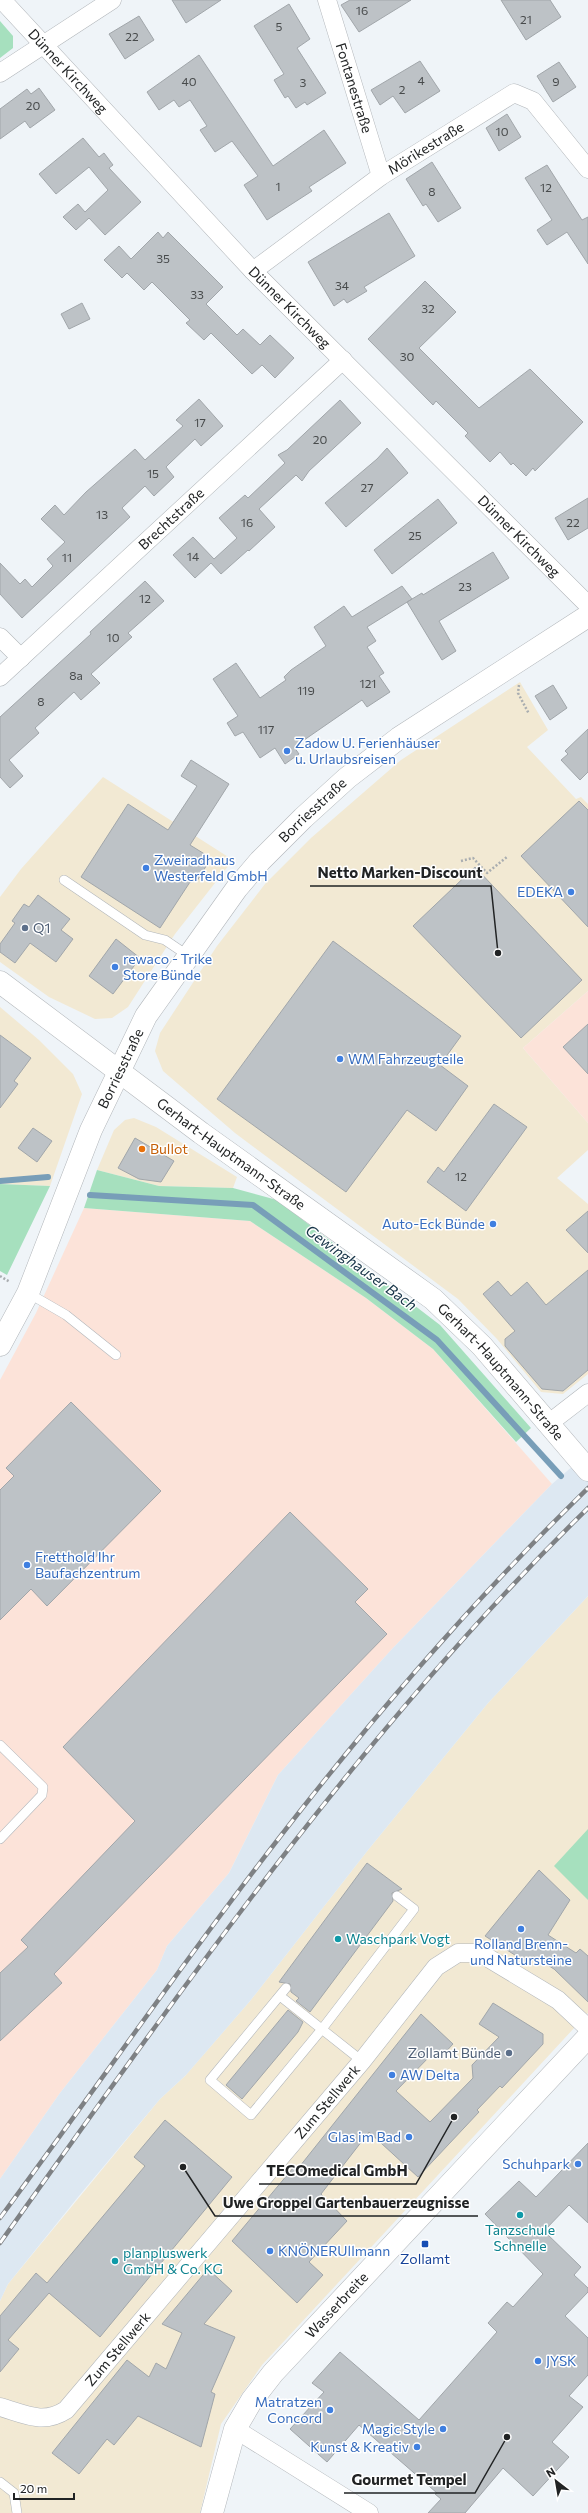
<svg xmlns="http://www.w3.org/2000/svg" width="588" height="2513" viewBox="0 0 588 2513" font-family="Commissioner,sans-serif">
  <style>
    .commercial { fill: #f2e9d3 }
    .industrial { fill: #fce3d9 }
    .built { fill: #dde8f2 }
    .green { fill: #a6e0be }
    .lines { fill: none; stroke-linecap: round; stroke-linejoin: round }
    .stream { stroke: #789eb8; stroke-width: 6 }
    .building { fill: #bdc2c6; stroke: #a1a6aa }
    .service-casing { stroke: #b2b6ba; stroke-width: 10 }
    .minor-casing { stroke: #b2b6ba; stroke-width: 19 }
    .tertiary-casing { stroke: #b2b6ba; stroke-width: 23 }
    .secondary-casing { stroke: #b2b6ba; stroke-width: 23 }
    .path { stroke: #a9adb0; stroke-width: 2.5; stroke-dasharray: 2 2; stroke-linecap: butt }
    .service { stroke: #fff; stroke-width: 9 }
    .minor { stroke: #fff; stroke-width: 18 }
    .tertiary { stroke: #fff; stroke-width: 22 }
    .secondary { stroke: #fff; stroke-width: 22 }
    .rail-casing { stroke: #7e8184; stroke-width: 4.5 }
    .rail { stroke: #fff; stroke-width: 3; stroke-dasharray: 9; stroke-linecap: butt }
    .shop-dot { fill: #3f7fe0; stroke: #fff; stroke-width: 1.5 }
    .service-dot { fill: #5c6f8a; stroke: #fff; stroke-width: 1.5 }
    .food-dot { fill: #e8710a; stroke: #fff; stroke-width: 1.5 }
    .culture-dot { fill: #0f9aa8; stroke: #fff; stroke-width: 1.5 }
    .transit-dot { fill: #1a4fb4; stroke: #fff; stroke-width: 1.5 }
    .labels { text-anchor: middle; stroke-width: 3; stroke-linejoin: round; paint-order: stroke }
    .number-label { font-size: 12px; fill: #484b4c }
    .street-label { font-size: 14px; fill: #212324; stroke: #fff }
    .shop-label { font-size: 14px; fill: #366cbe; stroke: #fff; text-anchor: start }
    .service-label { font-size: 14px; fill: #4e5e75; stroke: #fff; text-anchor: start }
    .food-label { font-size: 14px; fill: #c56008; stroke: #fff; text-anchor: start }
    .culture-label { font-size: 14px; fill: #0d838f; stroke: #fff; text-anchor: start }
    .transit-label { font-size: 14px; fill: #164399; stroke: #fff }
    .water-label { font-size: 15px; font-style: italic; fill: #173548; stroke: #fff }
    .leader { fill: none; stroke: #212324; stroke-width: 1.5 }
    .callout-dot { fill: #212324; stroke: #fff; stroke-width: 1.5 }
    .callout-label { font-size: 15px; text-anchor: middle; font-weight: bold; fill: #212324; stroke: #fff; stroke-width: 3; stroke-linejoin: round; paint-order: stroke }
  </style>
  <rect width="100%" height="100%" fill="#eff4f8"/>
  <path class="commercial" d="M520,682L548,730L527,747L576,799L581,797L588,804V991L523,1048L588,1123V1150L557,1178L588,1204V1374L563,1394L541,1392L497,1339L458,1299L235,1133L163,1071L155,1051L160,1033L217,946L265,884L311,838L401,760Z
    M103,777L233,860L175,934L128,1007L112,1018L95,1019L49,997L0,962V897L21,869Z
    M0,1007L39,1040L73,1074L82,1094L50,1186L0,1184Z
    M134,1118L156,1127L237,1177L233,1188L159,1186L97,1170L114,1130L125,1120Z
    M588,1596V2013L262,2365L221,2424L200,2513H0V2301L8,2284L160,2099L185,2076L250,2001L368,1850L488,1703Z"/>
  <path class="industrial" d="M588,991V1123L523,1048Z
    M84,1208L250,1221L366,1298L433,1349L552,1484L392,1649L278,1775L229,1873L167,1946L157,1970L60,2093L0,2179V1380L36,1313Z"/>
  <path class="built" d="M588,1453V1596L488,1703L368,1850L250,2001L186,2075L160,2099L78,2197L8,2284L0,2301V2179L60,2093L157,1970L167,1946L229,1873L278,1775L392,1649L552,1484Z"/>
  <path class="green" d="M0,21L13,36V48L0,58Z
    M97,1170L159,1186L233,1188L277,1200L440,1325L531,1428L516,1442L433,1349L366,1298L250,1221L84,1208Z
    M0,1184L50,1186L7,1275L0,1271Z
    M588,1829V1900L554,1866Z"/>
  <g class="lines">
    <path class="stream" d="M0,1181L48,1177
      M90,1195L253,1205L437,1340L561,1476"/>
  </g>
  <path class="building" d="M172,0H221L186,23Z
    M350,0H411L359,32L341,5Z
    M501,0H550L561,17L526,40Z
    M289,4L310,39L297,48L326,93L307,105L305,102L296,108L288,96L285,98L274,80L284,74L254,26Z
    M139,16L154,40L125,59L109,34Z
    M199,55L273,166L324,130L346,163L309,187L312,191L267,220L244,185L258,176L232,141L215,152L200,130L207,126L190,100L179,107L174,100L159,110L147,92Z
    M420,61L440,91L405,113L393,96L380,105L371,90Z
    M559,62L576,87L553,102L537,76Z
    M39,88L55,110L30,128L25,121L0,139V109L27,89L31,94Z
    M507,114L521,137L499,151L486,128Z
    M83,138L99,157L104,153L113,165L109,168L141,202L105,235L89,218L76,230L63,217L78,204L85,212L108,190L89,167L56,194L39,174Z
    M432,162L461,208L438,222L426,204L423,206L406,179Z
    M547,165L582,220L588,217V264L567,232L547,245L537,230L552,220L525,178Z
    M389,213L415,256L364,287L367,291L347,303L344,299L334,306L308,262Z
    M158,232L163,238L168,232L223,287L206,304L237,335L243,329L260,345L270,335L294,358L275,378L262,365L252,374L211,333L204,340L186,323L190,320L152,282L144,290L127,273L122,278L104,260L119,246L131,259Z
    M425,281L456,312L419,348L479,408L530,369L583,422L535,471L533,468L526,476L513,463L511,465L500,452L490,462L465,436L468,433L436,401L433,405L368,339Z
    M82,303L90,319L69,329L61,314Z
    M199,399L223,426L201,446L195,439L170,463L166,467L174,477L154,496L145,486L122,508L130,517L22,618L0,594V563L20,584L25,579L32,587L53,566L47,559L65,542L41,519L55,505L64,515L86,492L135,449L145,460L183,426L176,420Z
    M340,400L361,423L309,471L302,481L296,475L259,509L275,527L249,551L248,550L221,574L211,563L195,578L173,555L193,537L214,559L237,538L219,518L245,495L248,498L285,463L278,455L287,450Z
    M387,448L408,473L346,527L325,503L377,459Z
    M588,498V528L568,540L555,518Z
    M438,499L457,523L392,574L374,550Z
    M493,552L509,578L439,621L456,651L442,660L407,602L422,593L423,595Z
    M145,581L164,601L128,633L132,637L91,674L100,683L81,700L74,692L35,728L39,733L9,760L23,776L10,788L0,777V717L91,634L90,632Z
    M402,586L412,599L367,627L376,641L367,647L384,673L379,676L390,692L367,707L362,700L294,747L299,754L285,764L275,748L260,758L243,732L235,736L227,723L238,716L213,679L236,663L260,698L286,680L284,677L291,670L326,646L314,627L344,606L352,617Z
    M553,685L567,708L550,720L535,696Z
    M588,729V772L580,780L561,760L568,754L565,751Z
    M191,760L229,784L190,845L211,858L197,881L190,882L160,928L81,877L128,804L168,830L197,786L181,776Z
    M579,801L588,810V927L521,856Z
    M475,867L582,980L521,1038L413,926Z
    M38,895L70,919L61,930L73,939L56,962L30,943L15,963L0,952V944L15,923L12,921L24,904L29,907Z
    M116,939L140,958L113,994L89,976Z
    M333,941L461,1036L440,1065L468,1086L436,1131L407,1110L346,1192L217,1099Z
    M588,1024V1074L563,1047Z
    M0,1035L31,1058L14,1081L18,1084L0,1108Z
    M494,1104L527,1127L466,1211L427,1182L438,1167L444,1172Z
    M33,1128L52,1141L37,1162L18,1148Z
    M135,1138L174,1161L161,1182L139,1179L118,1168Z
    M588,1211V1253L566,1230Z
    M588,1270V1370L563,1391L542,1389L505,1346V1339L515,1331L483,1294L498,1281L511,1296L527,1282L546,1305Z
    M71,1402L161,1491L47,1606L31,1589L0,1620V1490L14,1476L6,1468Z
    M290,1512L368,1589L355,1602L387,1634L54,1974L62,1983L0,2041V1973L28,1947L21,1940L135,1821L63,1747Z
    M367,1863L402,1889L392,1893L393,1901L310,2012L296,2001L299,1998L291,1992L290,1984L279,1982Z
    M539,1870L570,1900L548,1935L576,1953L580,1949L588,1956V2002L554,1969L533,1956L529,1964L485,1936Z
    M493,2003L543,2034V2044L502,2088L500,2086L477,2110L479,2112L418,2177L369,2132L321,2194L347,2221L309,2262L323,2275L297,2303L232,2241L293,2168L296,2171L421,2014L453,2044L439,2059L432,2054L396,2091L430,2122L473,2078L472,2065L499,2037L479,2024Z
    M288,2010L303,2022L298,2032L242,2099L226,2085Z
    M165,2120L232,2177L100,2337L49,2293L8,2340L19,2349L0,2372V2316L36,2273L47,2283L145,2166L134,2157Z
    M588,2143V2223L569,2205L544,2231L581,2267L574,2275L588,2288V2292L565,2316L588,2338V2375L569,2396L583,2407L552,2442L569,2457L533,2496L503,2468L465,2513H428L441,2499L435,2494L437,2493L359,2425L327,2462L290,2429L324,2392L312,2383L340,2352L419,2420L497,2332L488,2323L507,2302L513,2307L543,2274L485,2214L519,2181L536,2197Z
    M208,2269L232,2291L204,2324L235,2337L211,2392L215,2394L201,2447L138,2416L114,2445L107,2439L79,2474L52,2453L127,2360L149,2377L156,2363L166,2369L182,2333L162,2324Z"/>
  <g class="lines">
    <defs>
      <path id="service" d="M64,880L145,935L165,940L187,955
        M28,1293L66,1315L116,1355
        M0,1745L43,1787L42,1795L0,1839
        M286,1988L210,2080L251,2115L322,2029L414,1909L397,1896
        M280,1996L362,2061
        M0,2482L14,2493L17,2513"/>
      <g id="minor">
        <path id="s1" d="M2,0L253,271L588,605"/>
        <path id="s2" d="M327,0L381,176"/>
        <path d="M0,73L112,0"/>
        <path id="s3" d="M253,271L381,176L514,93L533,101L588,169"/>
        <path d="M0,637L21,658"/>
        <path id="s4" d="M0,677L343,360"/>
        <path d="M548,1424L588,1393"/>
        <path id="s5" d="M0,2407C25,2414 43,2425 66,2410L362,2061L436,1967L458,1953H480L558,2000L588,2028"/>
        <path d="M235,2429L369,2513"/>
      </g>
      <g id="tertiary">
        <path id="s6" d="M0,982L201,1133L433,1299L482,1346L588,1470"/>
      </g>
      <g id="secondary">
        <path id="s7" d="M0,1345L28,1293L91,1130L146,1016L237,888L260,861L303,818L347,778L399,738L588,616"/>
        <path id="s8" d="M212,2513L235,2429L252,2400L273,2373L588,2037"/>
      </g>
    </defs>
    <use href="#service" class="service-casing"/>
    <use href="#minor" class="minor-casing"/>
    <use href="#tertiary" class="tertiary-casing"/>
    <use href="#secondary" class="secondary-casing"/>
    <path class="path" d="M519,685L518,693L529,714
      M461,861L473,858L487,873L507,857
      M0,1276L10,1282"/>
    <use href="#service" class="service"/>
    <use href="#minor" class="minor"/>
    <use href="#tertiary" class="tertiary"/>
    <use href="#secondary" class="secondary"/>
    <defs>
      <path id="rail" d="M0,2218C103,2079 201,1936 308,1801C395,1691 488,1586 588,1488
        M0,2243C182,1988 364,1728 588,1508"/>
    </defs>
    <use href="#rail" class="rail-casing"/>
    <use href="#rail" class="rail"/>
  </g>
  <g class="shop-dot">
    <circle cx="287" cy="751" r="4"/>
    <circle cx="146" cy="868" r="4"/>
    <circle cx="571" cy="892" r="4"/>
    <circle cx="115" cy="967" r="4"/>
    <circle cx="340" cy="1059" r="4"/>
    <circle cx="493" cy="1224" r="4"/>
    <circle cx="27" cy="1565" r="4"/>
    <circle cx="521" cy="1929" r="4"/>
    <circle cx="392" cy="2075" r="4"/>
    <circle cx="409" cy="2137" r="4"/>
    <circle cx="578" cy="2164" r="4"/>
    <circle cx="270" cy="2251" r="4"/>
    <circle cx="538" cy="2361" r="4"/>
    <circle cx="330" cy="2410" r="4"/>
    <circle cx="443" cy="2429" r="4"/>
    <circle cx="417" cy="2447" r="4"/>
  </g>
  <g class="service-dot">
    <circle cx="25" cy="928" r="4"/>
    <circle cx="509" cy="2053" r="4"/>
  </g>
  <circle class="food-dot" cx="142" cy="1149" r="4"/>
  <g class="culture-dot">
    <circle cx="338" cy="1939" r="4"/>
    <circle cx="520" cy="2215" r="4"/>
    <circle cx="115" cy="2261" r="4"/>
  </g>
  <rect class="transit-dot" x="421" y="2240" width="8" height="8" rx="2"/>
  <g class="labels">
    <g class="number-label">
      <text x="362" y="15">16</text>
      <text x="526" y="24">21</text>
      <text x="279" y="31">5</text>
      <text x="132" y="41">22</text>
      <text x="421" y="85">4</text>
      <text x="189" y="86">40</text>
      <text x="556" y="86">9</text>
      <text x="303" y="87">3</text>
      <text x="402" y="94">2</text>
      <text x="33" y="110">20</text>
      <text x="502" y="136">10</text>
      <text x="278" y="191">1</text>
      <text x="546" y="192">12</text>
      <text x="432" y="196">8</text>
      <text x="163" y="263">35</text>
      <text x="342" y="290">34</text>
      <text x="197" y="299">33</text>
      <text x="428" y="313">32</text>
      <text x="407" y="361">30</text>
      <text x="200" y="427">17</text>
      <text x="320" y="444">20</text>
      <text x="153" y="478">15</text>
      <text x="367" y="492">27</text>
      <text x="102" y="519">13</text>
      <text x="247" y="527">16</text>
      <text x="573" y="527">22</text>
      <text x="415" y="540">25</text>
      <text x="193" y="561">14</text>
      <text x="67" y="562">11</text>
      <text x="465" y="591">23</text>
      <text x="145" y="603">12</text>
      <text x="113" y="642">10</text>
      <text x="76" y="680">8a</text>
      <text x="368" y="688">121</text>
      <text x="306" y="695">119</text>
      <text x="41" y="706">8</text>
      <text x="266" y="734">117</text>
      <text x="461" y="1181">12</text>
    </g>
    <g class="street-label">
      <text dy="5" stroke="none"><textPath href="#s1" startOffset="97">Dünner Kirchweg</textPath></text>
      <text dy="5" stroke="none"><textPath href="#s2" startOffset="92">Fontanestraße</textPath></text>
      <text dy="5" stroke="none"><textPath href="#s3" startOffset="212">Mörikestraße</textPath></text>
      <text dy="5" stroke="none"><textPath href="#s1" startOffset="421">Dünner Kirchweg</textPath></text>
      <text dy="5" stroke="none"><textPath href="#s4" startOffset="233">Brechtstraße</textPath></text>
      <text dy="5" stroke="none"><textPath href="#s1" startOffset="745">Dünner Kirchweg</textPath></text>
      <text dy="5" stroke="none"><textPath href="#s7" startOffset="626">Borriesstraße</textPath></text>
      <text dy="5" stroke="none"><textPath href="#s7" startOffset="302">Borriesstraße</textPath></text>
      <text dy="5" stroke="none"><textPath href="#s6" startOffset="288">Gerhart-Hauptmann-Straße</textPath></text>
      <text dy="5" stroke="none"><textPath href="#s6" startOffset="636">Gerhart-Hauptmann-Straße</textPath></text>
      <text dy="5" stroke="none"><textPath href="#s5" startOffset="473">Zum Stellwerk</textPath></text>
      <text dy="5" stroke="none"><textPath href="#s8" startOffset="248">Wasserbreite</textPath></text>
      <text dy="5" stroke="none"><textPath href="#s5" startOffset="149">Zum Stellwerk</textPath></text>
    </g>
    <g class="shop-label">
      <text x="295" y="748">Zadow U. Ferienhäuser<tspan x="295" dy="16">u. Urlaubsreisen</tspan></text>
      <text x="154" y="865">Zweiradhaus<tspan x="154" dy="16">Westerfeld GmbH</tspan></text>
      <text x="563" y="897" text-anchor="end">EDEKA</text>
      <text x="123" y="964">rewaco - Trike<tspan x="123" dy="16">Store Bünde</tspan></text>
      <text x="348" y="1064">WM Fahrzeugteile</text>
      <text x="485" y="1229" text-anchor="end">Auto-Eck Bünde</text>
      <text x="35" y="1562">Fretthold Ihr<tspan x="35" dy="16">Baufachzentrum</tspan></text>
      <text x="521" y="1949" text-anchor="middle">Rolland Brenn-<tspan x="521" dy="16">und Natursteine</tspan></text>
      <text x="400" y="2080">AW Delta</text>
      <text x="401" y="2142" text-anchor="end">Glas im Bad</text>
      <text x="570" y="2169" text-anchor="end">Schuhpark</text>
      <text x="278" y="2256">KNÖNERUllmann</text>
      <text x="546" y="2366">JYSK</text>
      <text x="322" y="2407" text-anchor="end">Matratzen<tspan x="322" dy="16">Concord</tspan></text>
      <text x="435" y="2434" text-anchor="end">Magic Style</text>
      <text x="409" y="2452" text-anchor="end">Kunst &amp; Kreativ</text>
    </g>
    <g class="service-label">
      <text x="33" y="933">Q1</text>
      <text x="501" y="2058" text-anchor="end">Zollamt Bünde</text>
    </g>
    <g class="food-label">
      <text x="150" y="1154">Bullot</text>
    </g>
    <g class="culture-label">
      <text x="346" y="1944">Waschpark Vogt</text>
      <text x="520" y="2235" text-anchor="middle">Tanzschule<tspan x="520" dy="16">Schnelle</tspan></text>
      <text x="123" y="2258">planpluswerk<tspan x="123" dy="16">GmbH &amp; Co. KG</tspan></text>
    </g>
    <g class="transit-label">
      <text x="425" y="2264">Zollamt</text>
    </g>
    <g class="water-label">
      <text transform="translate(361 1268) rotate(36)" y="5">Gewinghauser Bach</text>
    </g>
  </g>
  <path class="leader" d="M498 953L491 886H310M454 2117L416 2184H259M183 2167L215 2216H478M507 2437L475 2493H344"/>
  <g class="callout-dot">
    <circle cx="498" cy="953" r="4"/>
    <circle cx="454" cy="2117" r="4"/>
    <circle cx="183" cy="2167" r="4"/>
    <circle cx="507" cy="2437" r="4"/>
  </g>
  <g class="callout-label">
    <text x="400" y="878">Netto Marken-Discount</text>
    <text x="337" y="2176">TECOmedical GmbH</text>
    <text x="346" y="2208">Uwe Groppel Gartenbauerzeugnisse</text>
    <text x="409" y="2485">Gourmet Tempel</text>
  </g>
  <g transform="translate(556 2481) rotate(329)" stroke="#ffffff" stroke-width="3" paint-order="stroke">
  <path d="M0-3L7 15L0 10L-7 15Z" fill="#212324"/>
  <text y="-6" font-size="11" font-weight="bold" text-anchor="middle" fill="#212324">N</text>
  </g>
  <path d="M14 2493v6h60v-6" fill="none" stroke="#212324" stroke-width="2"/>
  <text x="20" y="2493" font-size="12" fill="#212324" stroke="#ffffff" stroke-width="3" paint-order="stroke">20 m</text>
</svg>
